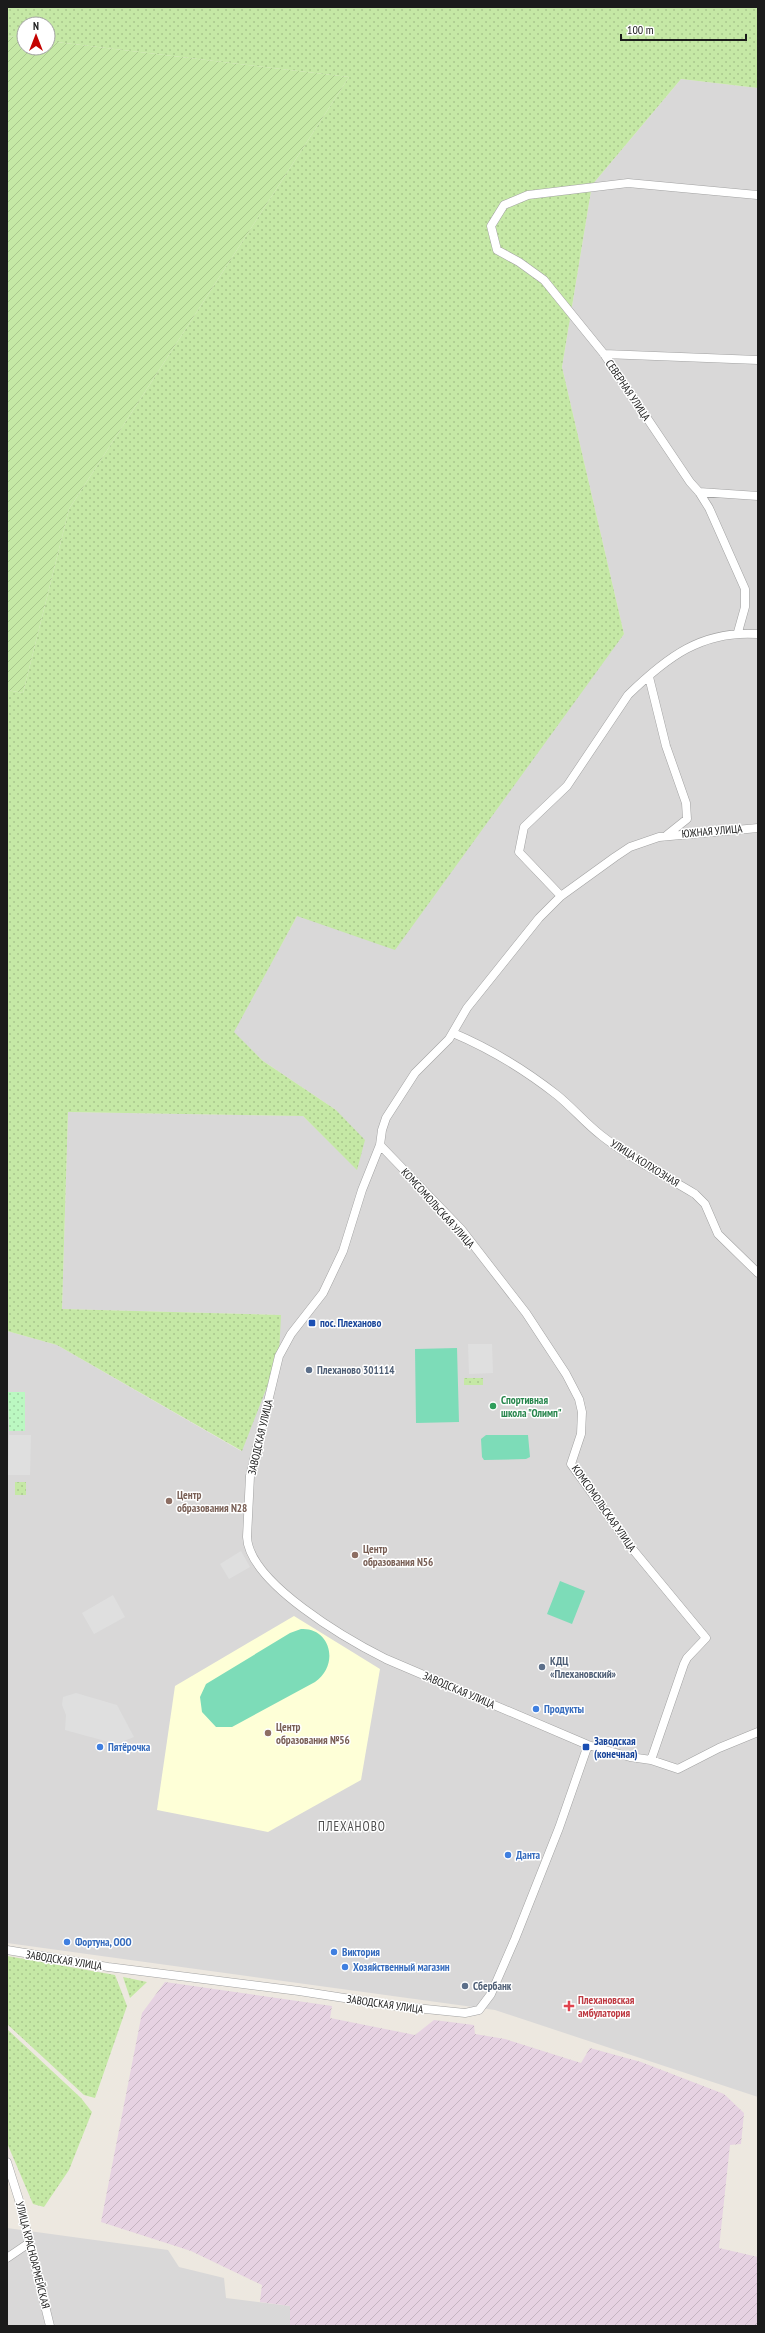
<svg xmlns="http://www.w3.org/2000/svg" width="765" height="2333" viewBox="0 0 765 2333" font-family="'PT Sans Narrow',sans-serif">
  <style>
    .residential { fill: #d9d8d8 }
    .industrial { fill: url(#industrial-furrows) }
    .education { fill: #feffd7 }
    .grass { fill: url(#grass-dots) }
    .park { fill: url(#park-dots) }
    .garden { fill: url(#garden-furrows) }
    .pitch { fill: #7ddcb8 }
    .parking { fill: #dfdfdf }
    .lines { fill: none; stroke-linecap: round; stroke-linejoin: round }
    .minor-casing { stroke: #a2a2a2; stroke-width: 9 }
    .minor { stroke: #fff; stroke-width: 8 }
    .transit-dot { fill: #1a4fb4; stroke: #fff; stroke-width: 1.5 }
    .service-dot { fill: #5c6f8a; stroke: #fff; stroke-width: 1.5 }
    .leisure-dot { fill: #2e9e5b; stroke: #fff; stroke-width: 1.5 }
    .education-dot { fill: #8d6e63; stroke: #fff; stroke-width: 1.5 }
    .shop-dot { fill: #3f7fe0; stroke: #fff; stroke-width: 1.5 }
    .health-dot { fill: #e0444e; stroke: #fff; stroke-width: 1.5 }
    .labels { text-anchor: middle; stroke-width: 3; stroke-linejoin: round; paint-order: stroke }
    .street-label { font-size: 11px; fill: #1b1b1b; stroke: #fff }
    .transit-label { font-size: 11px; font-weight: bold; fill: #164399; stroke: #fff; text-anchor: start }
    .service-label { font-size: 11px; font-weight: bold; fill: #4e5e75; stroke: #fff; text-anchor: start }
    .leisure-label { font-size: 11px; font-weight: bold; fill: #27864d; stroke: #fff; text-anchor: start }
    .education-label { font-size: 11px; font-weight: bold; fill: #785e54; stroke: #fff; text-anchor: start }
    .shop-label { font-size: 11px; font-weight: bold; fill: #366cbe; stroke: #fff; text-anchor: start }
    .health-label { font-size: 11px; font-weight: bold; fill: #be3a42; stroke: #fff; text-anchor: start }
    .quarter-label { font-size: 13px; letter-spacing: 1px; fill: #4e4e4e; stroke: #fff }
  </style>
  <defs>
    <pattern id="industrial-furrows" width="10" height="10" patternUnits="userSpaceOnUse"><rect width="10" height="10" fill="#e6d2e2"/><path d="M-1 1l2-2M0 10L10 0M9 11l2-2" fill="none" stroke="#c5b4c1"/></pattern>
    <pattern id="grass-dots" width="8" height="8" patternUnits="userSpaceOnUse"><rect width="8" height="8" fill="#c5e8a5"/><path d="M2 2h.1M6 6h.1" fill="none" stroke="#a9c68d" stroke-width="1.8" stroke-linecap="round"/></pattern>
    <pattern id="park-dots" width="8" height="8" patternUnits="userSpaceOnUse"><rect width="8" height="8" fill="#bbf8c1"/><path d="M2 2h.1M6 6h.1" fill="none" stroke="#a0d4a5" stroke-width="1.8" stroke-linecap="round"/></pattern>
    <pattern id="garden-furrows" width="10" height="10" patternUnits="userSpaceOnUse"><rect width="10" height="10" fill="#c5e8a5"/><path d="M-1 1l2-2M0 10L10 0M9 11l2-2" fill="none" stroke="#a9c68d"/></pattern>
  </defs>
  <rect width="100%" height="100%" fill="#ede8e0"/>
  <path class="residential" d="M681,79L758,88V2097L495,2010L7,1943V1331L57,1345L241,1451L281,1315L62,1309L68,1112L303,1116L357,1169L336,1110L263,1061L233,1032L297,916L624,634L562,367L592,185Z
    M7,2228L168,2250L179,2267L224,2278L226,2298L290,2306V2326H7Z"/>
  <path class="industrial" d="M165,1982L332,2006L330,2018L415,2035L434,2020L474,2025L475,2034L505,2039L581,2063L590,2048L641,2062L724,2094L744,2113L741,2144L730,2145L719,2248L758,2257V2326H290V2306L260,2302L262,2285L191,2251L101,2222L142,2013Z"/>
  <path class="education" d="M294,1616L380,1669L361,1780L268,1832L157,1810L175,1686Z"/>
  <path class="grass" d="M7,7H758V88L681,79L592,185L562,367L624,634L395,950L297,916L234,1032L263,1061L336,1110L365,1140L357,1170L303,1116L68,1112L62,1309L281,1315L279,1356L242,1451L57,1345L7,1331V690L23,693L69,509L349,77L48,41V24H24V38L7,36Z
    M464,1378H483V1385H464Z
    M15,1482H26V1495H15Z
    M7,1956L115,1975L127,2006L95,2098L84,2095L7,2024Z
    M123,1977L147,1982L130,1998Z
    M7,2029L81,2098L92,2112L69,2170L44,2207L33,2204L7,2143Z"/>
  <path class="park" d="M8,1392H25V1431H9Z"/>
  <path class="garden" d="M7,36L24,38V48H48V41L349,77L69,509L23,693L7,690Z"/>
  <path class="pitch" d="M457,1348L459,1422L416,1423L415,1349Z
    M486,1435H528L530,1457L526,1459L484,1460L482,1457L481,1439Z
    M560,1581L585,1591L572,1624L547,1614Z
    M301,1629C329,1627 341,1663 315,1682L232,1727H216L202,1712L200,1697L206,1684L290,1633Z"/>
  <path class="parking" d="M468,1344H492L493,1373L469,1374Z
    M9,1435H31L30,1475H8Z
    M241,1551L250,1567L229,1579L220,1564Z
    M113,1595L125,1617L94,1634L82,1613Z
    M76,1693L117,1705L134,1737L116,1744L65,1730L66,1715L62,1705L63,1697Z"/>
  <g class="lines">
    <defs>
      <path id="minor" d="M604,354L758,360
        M699,492L758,496
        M738,632L745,607V589L709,508L699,492L690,482L604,354L544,280L519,262L497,250L491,226L504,205L528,195L628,183L757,195
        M649,677L666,746L686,803L687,819L667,835
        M758,828L659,837L630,847L615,857L561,896L539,918L467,1008L449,1039L415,1073L386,1118L382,1130L380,1145L362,1190L343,1251L323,1293L291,1334L279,1356L250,1476L247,1537C249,1583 348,1640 386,1659L588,1745L630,1757L651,1760L678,1769L719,1748L758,1732
        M561,896L519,852L524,827L567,786L628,695C667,657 702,630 758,634
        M453,1033C491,1049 525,1070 557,1095C573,1108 586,1124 602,1136C631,1159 664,1175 695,1194L705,1204L718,1234L758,1273
        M380,1145L461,1229L526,1313L566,1374L579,1399L582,1412L581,1434L571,1464L630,1546L706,1638L687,1658L684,1664L651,1760
        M7,1950L108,1967L299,1991L396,2006L465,2013L479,2010L491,1994L515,1939L559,1828L588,1745
        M7,2162L19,2200L50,2326
        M7,2258L29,2243"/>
    </defs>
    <use href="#minor" class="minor-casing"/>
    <use href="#minor" class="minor"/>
  </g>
  <g class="transit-dot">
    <rect x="308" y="1319" width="8" height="8" rx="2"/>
    <rect x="582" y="1743" width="8" height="8" rx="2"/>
  </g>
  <g class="service-dot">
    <circle cx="309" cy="1370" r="4"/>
    <circle cx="542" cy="1667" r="4"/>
    <circle cx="465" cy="1986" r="4"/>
  </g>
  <circle class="leisure-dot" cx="493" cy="1406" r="4"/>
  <g class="education-dot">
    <circle cx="169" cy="1501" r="4"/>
    <circle cx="355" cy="1555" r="4"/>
    <circle cx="268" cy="1733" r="4"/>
  </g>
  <g class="shop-dot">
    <circle cx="536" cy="1709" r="4"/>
    <circle cx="100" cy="1747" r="4"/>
    <circle cx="508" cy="1855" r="4"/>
    <circle cx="67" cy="1942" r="4"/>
    <circle cx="334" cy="1952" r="4"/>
    <circle cx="345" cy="1967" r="4"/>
  </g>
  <path class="health-dot" d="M567 2000h4v4h4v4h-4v4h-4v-4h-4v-4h4z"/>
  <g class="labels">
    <g class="street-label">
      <text transform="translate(628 390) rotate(56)" y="4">СЕВЕРНАЯ УЛИЦА</text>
      <text transform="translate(712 831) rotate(-5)" y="4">ЮЖНАЯ УЛИЦА</text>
      <text transform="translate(645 1163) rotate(32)" y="4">УЛИЦА КОЛХОЗНАЯ</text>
      <text transform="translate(438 1208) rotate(48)" y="4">КОМСОМОЛЬСКАЯ УЛИЦА</text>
      <text transform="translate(260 1437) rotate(-77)" y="4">ЗАВОДСКАЯ УЛИЦА</text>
      <text transform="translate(604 1508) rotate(55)" y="4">КОМСОМОЛЬСКАЯ УЛИЦА</text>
      <text transform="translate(459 1690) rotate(23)" y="4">ЗАВОДСКАЯ УЛИЦА</text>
      <text transform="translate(64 1960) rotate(9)" y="4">ЗАВОДСКАЯ УЛИЦА</text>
      <text transform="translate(385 2004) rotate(8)" y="4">ЗАВОДСКАЯ УЛИЦА</text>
      <text transform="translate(33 2255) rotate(76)" y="4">УЛИЦА КРАСНОАРМЕЙСКАЯ</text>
    </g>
    <g class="transit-label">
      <text x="320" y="1327">пос. Плеханово</text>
      <text x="594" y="1745">Заводская<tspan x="594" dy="13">(конечная)</tspan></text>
    </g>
    <g class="service-label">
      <text x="317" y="1374">Плеханово 301114</text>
      <text x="550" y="1665">КДЦ<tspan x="550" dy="13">«Плехановский»</tspan></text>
      <text x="473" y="1990">Сбербанк</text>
    </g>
    <g class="leisure-label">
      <text x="501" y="1404">Спортивная<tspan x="501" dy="13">школа "Олимп"</tspan></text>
    </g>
    <g class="education-label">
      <text x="177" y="1499">Центр<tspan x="177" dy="13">образования N28</tspan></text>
      <text x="363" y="1553">Центр<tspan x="363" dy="13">образования N56</tspan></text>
      <text x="276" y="1731">Центр<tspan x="276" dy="13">образования №56</tspan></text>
    </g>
    <g class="shop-label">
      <text x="544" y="1713">Продукты</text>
      <text x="108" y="1751">Пятёрочка</text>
      <text x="516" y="1859">Данта</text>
      <text x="75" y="1946">Фортуна, ООО</text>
      <text x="342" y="1956">Виктория</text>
      <text x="353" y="1971">Хозяйственный магазин</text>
    </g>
    <g class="health-label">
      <text x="578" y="2004">Плехановская<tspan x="578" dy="13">амбулатория</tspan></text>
    </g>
    <g class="quarter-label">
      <text x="352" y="1831">ПЛЕХАНОВО</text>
    </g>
  </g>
  <rect width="765" height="2333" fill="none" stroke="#1b1b1b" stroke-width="16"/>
  <g transform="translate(36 36)"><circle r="19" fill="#ffffff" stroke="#a4a4a4"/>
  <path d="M0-3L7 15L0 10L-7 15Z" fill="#c40301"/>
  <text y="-6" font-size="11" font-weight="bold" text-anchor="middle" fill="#1b1b1b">N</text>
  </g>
  <path d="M621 34v6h125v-6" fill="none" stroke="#1b1b1b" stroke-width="2"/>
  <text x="627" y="34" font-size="12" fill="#1b1b1b" stroke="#ffffff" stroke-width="3" paint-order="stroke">100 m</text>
</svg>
